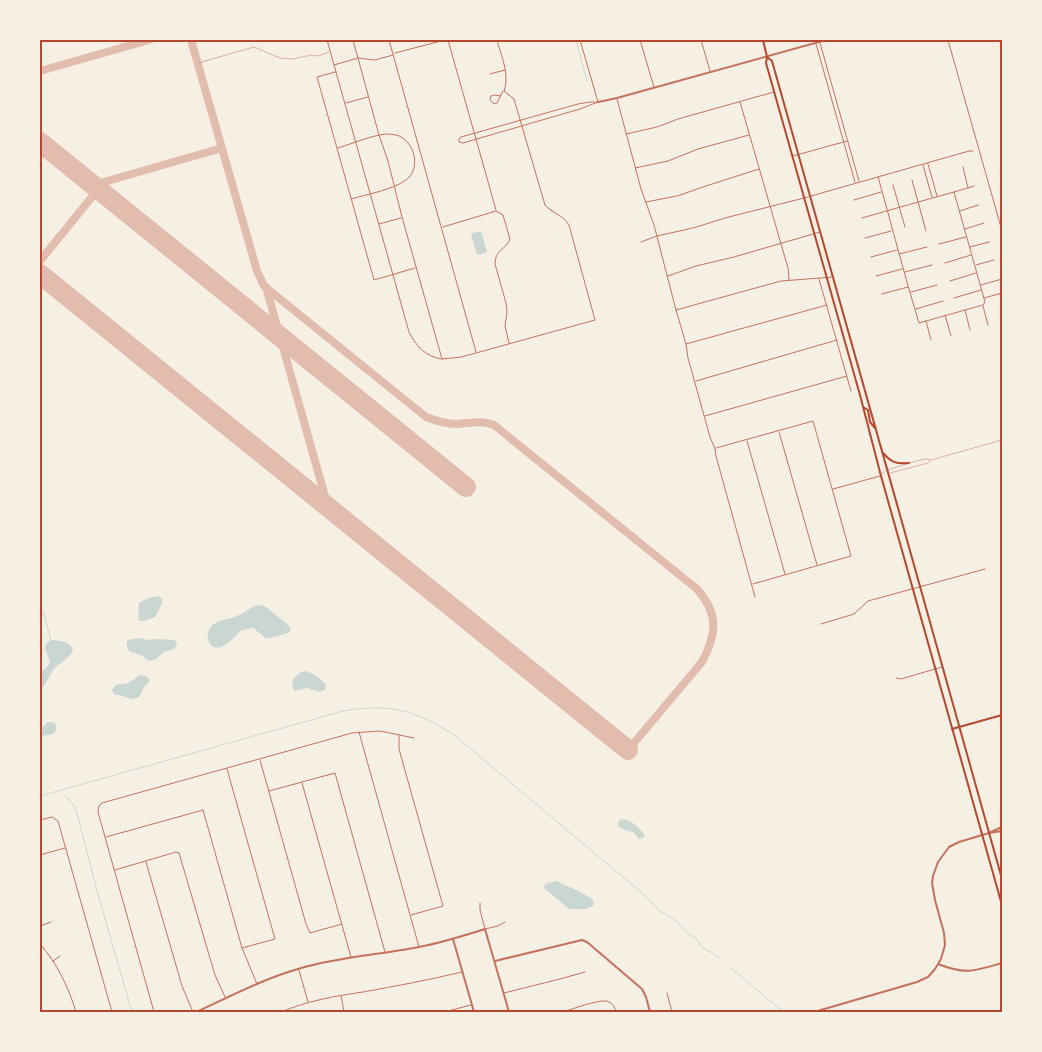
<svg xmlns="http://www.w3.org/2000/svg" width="1042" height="1052" viewBox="0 0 1042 1052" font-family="'Open Sans',sans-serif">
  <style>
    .water { fill: #c9d6d2 }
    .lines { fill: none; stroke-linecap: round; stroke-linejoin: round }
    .stream { stroke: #c9d6d2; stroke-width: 1 }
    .taxiway { stroke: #e2bdae; stroke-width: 8 }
    .runway { stroke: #e2bdae; stroke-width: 20 }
    .service { stroke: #c5725c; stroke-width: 0.5 }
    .minor { stroke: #c5725c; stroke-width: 1 }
    .tertiary { stroke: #c5725c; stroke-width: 2 }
    .secondary { stroke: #b5482f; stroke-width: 2 }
    .primary { stroke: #b5482f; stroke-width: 2 }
    .neatline { fill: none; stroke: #b5482f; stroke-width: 2 }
  </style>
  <rect width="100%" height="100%" fill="#f6efe4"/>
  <path class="water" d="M481,231L487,252L477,255L471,234Z
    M159,596L162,599V604L155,617L144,621H139C138,619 139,605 139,603L148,598Z
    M259,605L266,607L288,625L290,627V632L271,638H266L253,628L242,630C236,635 229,644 221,647C206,651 204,631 214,624C222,618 231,620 239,615C247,612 251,606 259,605Z
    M140,638L148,640L158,639L174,640L176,641L177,645L174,649L164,652L156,659L149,661C147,660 145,658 143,656C134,652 125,654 127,641L132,639Z
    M52,640C60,641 70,641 73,650C69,660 59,662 53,670C49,677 46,684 40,691V673L47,667L50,662C48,653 39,646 52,640Z
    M304,671C312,672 322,678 326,686L325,690L319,692L307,688L295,691C288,682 296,674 304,671Z
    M140,675C144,675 146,676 149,679V682L144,687L139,697L133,699L114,694L112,690C117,682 120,685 128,683C132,681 136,678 140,675Z
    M48,722H51L55,723C60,736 48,735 40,736V729Z
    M621,819C631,819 640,828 645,836L643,838L639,839L633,832L625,830L618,826V823Z
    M556,881C565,885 588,895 594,901L593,906L586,909H569L544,888L545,884Z"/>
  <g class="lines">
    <path class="stream" d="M576,40L587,81
      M43,610L51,641
      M40,796L343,711C388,703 416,710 454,735L642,893L660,911L674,919L687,933L696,938L702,947L720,958
      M65,796L73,804L76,810L99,898L132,1012
      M730,967L783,1012"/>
    <path class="taxiway" d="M191,40L257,271L264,286L426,417C436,421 446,424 457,424C472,423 480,420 494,425L697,589C719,614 717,634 702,662L628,750
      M40,71L149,40
      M40,261L104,182L222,148
      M266,287L328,507"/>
    <path class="runway" d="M40,142L466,487
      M40,274L628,750"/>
    <path class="service" d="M198,63L254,47L280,58L293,59L311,55L318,56L329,52
      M909,463L925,459L931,460L1002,440
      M890,473L928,463L930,461
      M882,474L887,470L906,464"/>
    <path class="minor" d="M327,40L409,332C416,346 425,356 441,359
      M353,40L379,135L388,161L402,217L442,359L461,357L476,353L595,320L569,225C563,215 552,213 545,205L514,99L504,91C510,74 501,56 497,40
      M389,40L476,352
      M448,40L496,210
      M580,40L598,102
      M640,40L654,87
      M701,40L710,71
      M948,40L1002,231
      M820,43L859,181
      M816,44L855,182
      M395,53L445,40
      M334,65L358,58L375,60L393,55
      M335,72L317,77L374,280L415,268
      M490,74L505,70
      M500,96L495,95L491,96L490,100L494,104L497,103L503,91
      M617,99L641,189L654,225L676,310L686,344L688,358L710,437L715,449L716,456L755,597
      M591,102H598L580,109L463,143L459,142V139L461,137L578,104Z
      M740,102L788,268L789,280
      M346,103L368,97
      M626,134L657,127L678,119L774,92
      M338,148C351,144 373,135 386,134C391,134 398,135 401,137C416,145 420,170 406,180C392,190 368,194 351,199
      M793,156L847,141
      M928,164L937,196
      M923,165L932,197
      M963,167L968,188
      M635,168L668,161L698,149L749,135
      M912,180L926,231
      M893,185L905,227
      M954,192L974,186
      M854,200L881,192
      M646,202L677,196L706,186L759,169
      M960,211L978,205
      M862,218C892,209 923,201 954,192L985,302L983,305L919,323C904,274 892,226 878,177
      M379,224L401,218
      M443,227L496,211L503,215L510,239C505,251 495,249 495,264L506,303L507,312L505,326L509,343
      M965,229L984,223
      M865,238L891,231
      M641,242L657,236L693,228L725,218L804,198L969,151H973
      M939,244L966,237
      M970,247L989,242
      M899,254L927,247
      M871,257L897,250
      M945,263L971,255
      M976,265L994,260
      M905,272L932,265
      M668,276L696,266L734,257L820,232
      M876,276L902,269
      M819,279L851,391
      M950,281L976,273
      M981,285L1002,279
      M911,292L937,285
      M882,294L908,287
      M1000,294L1002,301
      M954,298L981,290
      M984,298L1002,293
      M983,306L988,325
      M916,309L943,301
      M676,310L781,281L833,277
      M965,310L970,330
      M945,315L951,336
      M926,321L931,340
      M686,344L827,305
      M696,381L837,340
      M705,416L847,376
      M779,432L817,565
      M747,441L785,574
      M716,448L813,421L851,556L753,584
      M833,489L880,476
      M821,624L854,614L868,601L985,569
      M896,678L901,679L942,667
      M359,732L419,947
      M399,735V749L443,906L411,915
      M260,760L306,924L310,933L342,924
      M227,769L275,939L242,948
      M302,783L351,957
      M269,791L335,773L385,952
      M40,820L52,817L58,821L112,1012
      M106,837L203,810L242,948L257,984
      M40,855L65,848
      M146,862L182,986L193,1012
      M115,870L176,852L179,853L215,975L225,997
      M40,891H41
      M480,903V910L485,929L498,926L505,922
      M40,926L51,922
      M40,944C57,963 69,988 76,1012
      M53,961L60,956
      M299,970L308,1002
      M504,993C531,986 558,980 585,972
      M667,993L672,1012
      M341,996L344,1012
      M40,1008L41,1012
      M154,1012L98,812L99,806L102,803L352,733L380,731L414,738
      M281,1012C307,1001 335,996 363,992C396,986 429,980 462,972
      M444,1012L471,1005
      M563,1012C572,1009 597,1000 606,1001C612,1002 615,1007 616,1012"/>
    <path class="tertiary" d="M598,102L617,98L826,40
      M991,832L1002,827
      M453,939L474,1012
      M495,961L582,940L587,942L642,989L646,997L650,1012
      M938,964C966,975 974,971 1002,963
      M196,1012C229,997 263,979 298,969C337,957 379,955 419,947C441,943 463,936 485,929L509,1012
      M814,1012L917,982L928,977L935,969L941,959L945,945L944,933L935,900L932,883L933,876L938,862L949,847L959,842L989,833L1002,831"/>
    <path class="secondary" d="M952,729L1002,715"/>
    <path class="primary" d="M763,40L767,57L766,63L860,395L881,476L1002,905
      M767,57L772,61C850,334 925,606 1002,879
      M863,407L868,410L870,422L875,428
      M883,453C892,463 896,464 909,463"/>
  </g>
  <rect width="1042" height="1052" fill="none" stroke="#f6efe4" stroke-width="82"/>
  <rect x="41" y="41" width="960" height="970" class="neatline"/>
</svg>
